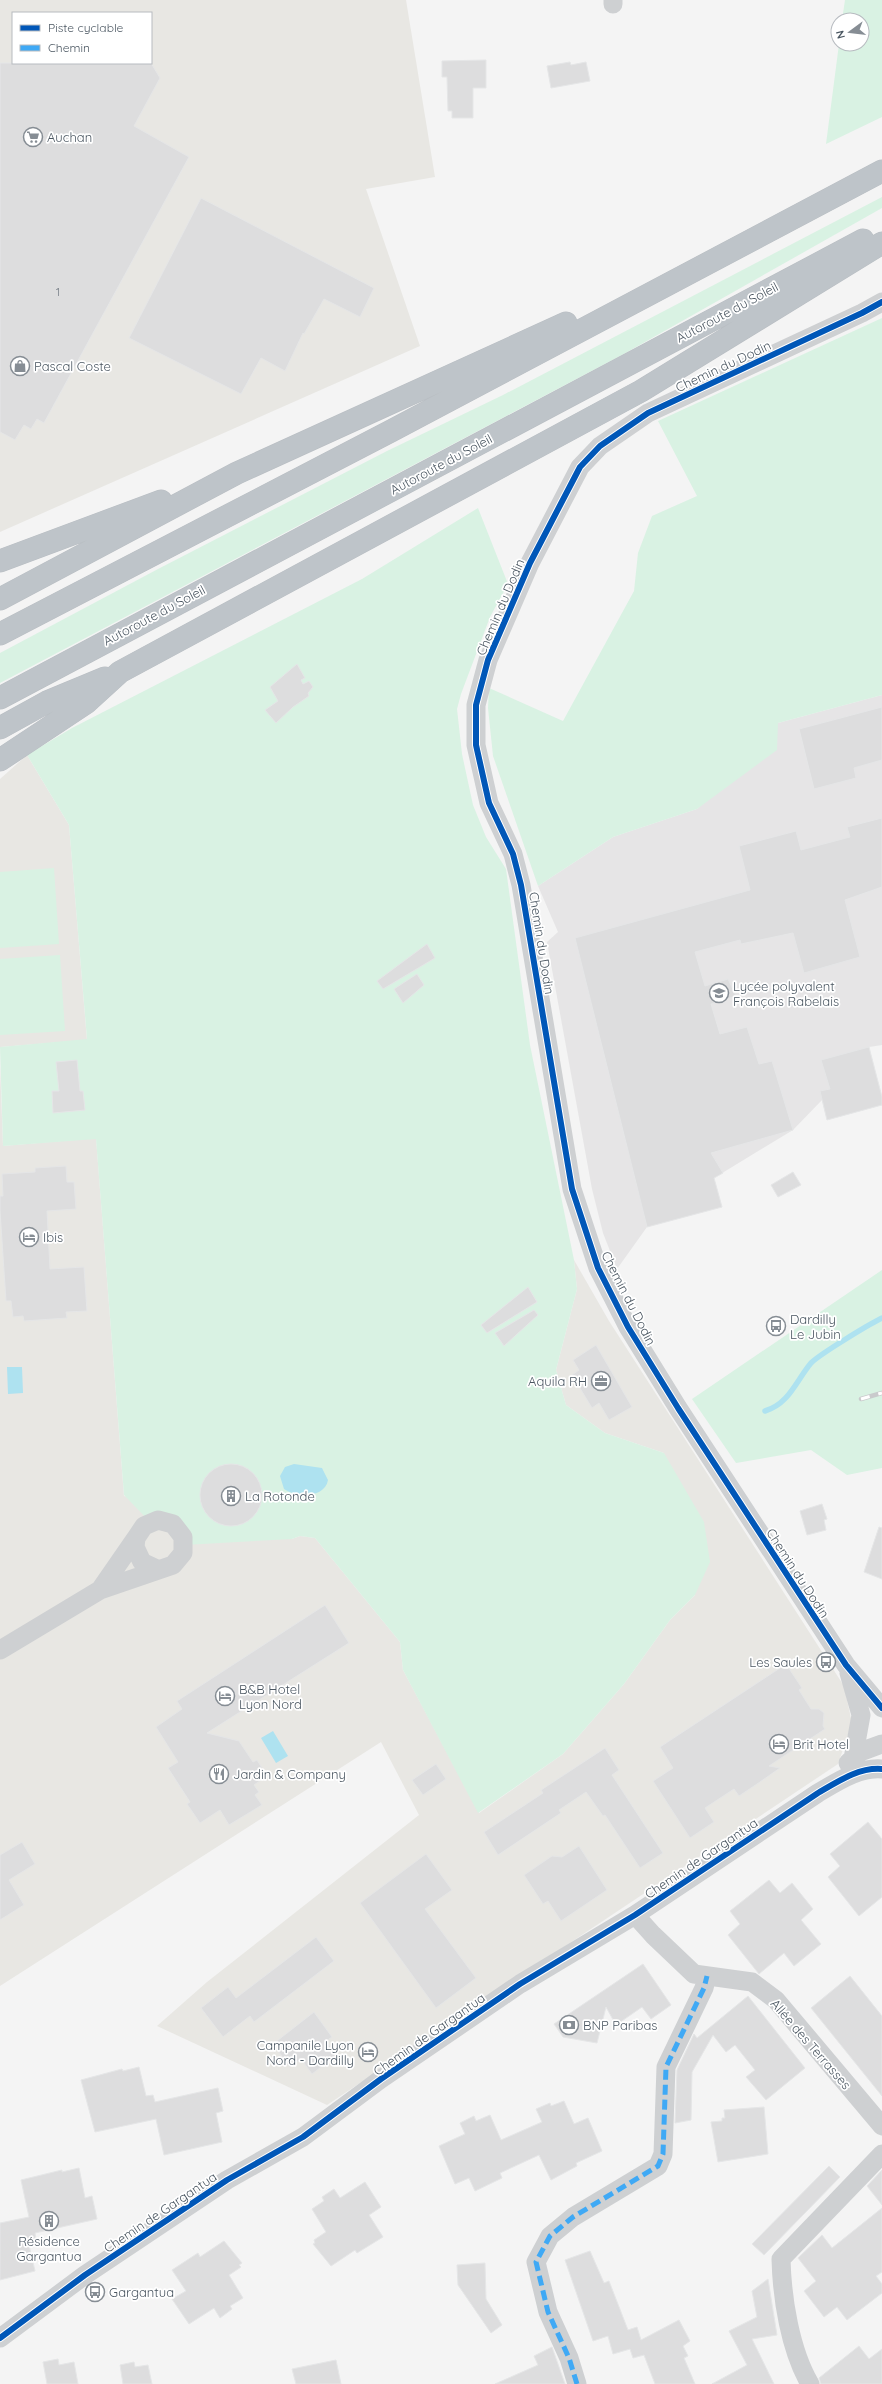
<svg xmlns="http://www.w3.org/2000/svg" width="882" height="2384" viewBox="0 0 882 2384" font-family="Quicksand,sans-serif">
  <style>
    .commercial { fill: #e8e7e3; fill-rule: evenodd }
    .education { fill: #e6e5e6 }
    .green { fill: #d9f2e3 }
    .water { fill: #aee2f0 }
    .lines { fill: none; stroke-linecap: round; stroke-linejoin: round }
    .stream { stroke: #aee2f0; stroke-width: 5.5 }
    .building { fill: #ddddde; stroke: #e5e6e7 }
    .highway-casing { stroke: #b9bec3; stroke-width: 23 }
    .minor { stroke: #ced0d2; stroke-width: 19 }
    .highway { stroke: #bec4c9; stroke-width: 22 }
    .rail-casing { stroke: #c9cacc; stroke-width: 4.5 }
    .rail { stroke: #fff; stroke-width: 3; stroke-dasharray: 9; stroke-linecap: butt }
    .quiet { stroke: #3fa9f5; stroke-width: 5; stroke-dasharray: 10 5; stroke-linecap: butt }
    .cycleway-casing { stroke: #fff; stroke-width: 8 }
    .cycleway { stroke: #0057b8; stroke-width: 6 }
    .labels { text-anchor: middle; stroke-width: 3.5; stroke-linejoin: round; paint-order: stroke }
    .number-label { font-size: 11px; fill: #707881 }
    .poi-label { font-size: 13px; fill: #4a5661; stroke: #fff; text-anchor: start }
    .street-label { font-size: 13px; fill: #4a5661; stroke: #fff }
  </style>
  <rect width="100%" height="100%" fill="#f4f4f4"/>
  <path class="commercial" d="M0,0H406L435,177L366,189L420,346L0,532ZM13,13H151V63H13Z
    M27,755L69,825L87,1040L0,1047V779Z
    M0,1065L3,1146L96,1138L124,1496L292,1539L300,1536L315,1538L400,1642L403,1670L479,1813L563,1754L624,1684L670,1620L695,1595L664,1453L605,1433L566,1405L556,1370L577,1289L574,1260L609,1321L844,1686L852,1723L838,1764L327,2105L157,2026L207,1982L419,1815L381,1742L0,1986Z"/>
  <path class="education" d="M882,695V1045L869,1047L882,1097V1105L827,1120L822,1100L793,1130L714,1178L722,1207L647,1227L617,1269L603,1233L592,1189L547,942L558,932L538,886L613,837L697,809L778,723Z"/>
  <path class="green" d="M845,0H882V117L826,144L839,44H862V20H842Z
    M882,197V208L622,355L0,683V653L158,569L387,451L503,395Z
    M882,318V695L778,723L777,750L697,809L613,837L538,886L493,756L488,708L489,688L563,721L634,591L638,553L652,516L697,496L658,421Z
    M478,508L508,584L490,617L461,694L457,709L462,754L473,805L486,837L506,869L530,1045L574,1260L577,1289L556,1370L566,1405L605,1433L664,1453L704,1522L710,1562L695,1595L670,1620L624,1684L563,1754L478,1813L403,1670L400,1642L315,1538L300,1536L292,1539L184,1545L173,1524L150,1522L124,1495L96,1139L3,1146L0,1047L87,1039L69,825L27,755L72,728L362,579Z
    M54,868L59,944L0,948V872Z
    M60,955L65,1031L0,1035V959Z
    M882,1270V1468L847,1475L811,1450L736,1463L692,1399Z"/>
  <path class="water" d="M7,1367H22L23,1393L8,1394Z
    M294,1464L322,1468L328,1480C325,1498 297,1498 284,1489L280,1476L285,1467Z
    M273,1731L288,1756L276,1763L261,1738Z"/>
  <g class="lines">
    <path class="stream" d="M765,1411C789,1404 796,1381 811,1363C820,1354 868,1325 882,1318"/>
  </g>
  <path class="building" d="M486,60V88H473V118H452V111H448L447,77H442V61Z
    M570,62L571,65L586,62L590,81L551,88L547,66Z
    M0,63H151L160,78L134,126L189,157L44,423L37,419L31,429L24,425L15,440L0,432Z
    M201,198L374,288L360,317L324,299L304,334L303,333L285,371L261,358L241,394L129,338Z
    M297,664L305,678L301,680L303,684L309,681L313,687L308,693L309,696L293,707L276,723L265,710L278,701L270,687Z
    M882,707V760L854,768L856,778L814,789L799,729Z
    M882,818V887L845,900L860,957L804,973L793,933L741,944L740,940L695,952L705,986L728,979L736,996L711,1004L720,1034L747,1027L759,1064L772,1061L793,1130L711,1153L723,1173L714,1178L722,1207L647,1227L575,938L750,890L739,846L796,831L801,850L850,837L847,827Z
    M427,944L435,958L383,989L377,981Z
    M417,974L424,985L403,1003L394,989Z
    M869,1047L882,1097V1105L827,1120L820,1091L830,1089L821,1060Z
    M77,1060L80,1091H83L85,1110L53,1113L52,1091H59L56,1062Z
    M66,1166L67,1182H74L76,1209L47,1211L50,1269L84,1267L87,1311L66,1312L67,1318L24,1321L23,1316L13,1317L11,1301H6L0,1211V1196H3L2,1174L35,1172V1168Z
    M793,1172L801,1185L778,1197L771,1185Z
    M528,1287L537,1302L487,1333L481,1325Z
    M534,1310L538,1315L504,1346L495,1333Z
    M596,1345L632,1407L609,1420L599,1403L592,1408L572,1375L579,1370L573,1360Z
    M200 1495a31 31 0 1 1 62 0a31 31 0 1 1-62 0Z
    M822,1504L827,1519L824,1520L826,1530L807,1535L800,1511Z
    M879,1527L882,1528V1579L864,1572Z
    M325,1605L349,1643L207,1733L239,1741L253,1762L257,1760L267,1776L254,1785L259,1792L255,1795L262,1805L229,1825L220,1810L200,1823L187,1804L190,1802L168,1768L178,1762L156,1727L182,1709L177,1701Z
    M786,1664L802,1688L799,1690L811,1709H819L824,1713L823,1726L825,1729L769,1766L780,1768L760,1782L739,1796L734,1789L705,1808L714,1822L690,1838L653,1781L673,1768L660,1747Z
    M605,1748L619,1770L612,1775L663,1853L640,1868L605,1815L603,1816L586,1792L559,1810L561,1813L498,1855L484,1832L543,1793L541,1790Z
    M436,1764L446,1779L423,1795L412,1780Z
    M868,1822L882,1839V1897L859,1916L828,1877L840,1866L830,1854Z
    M22,1842L35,1864L9,1880L24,1905L0,1920V1855Z
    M579,1846L607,1890L561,1921L548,1901L543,1904L524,1875L552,1856L562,1857Z
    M426,1854L452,1890L425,1909L476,1978L436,2008L360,1903Z
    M769,1880L780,1893L792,1883L813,1909L801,1920L821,1944L794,1966L784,1953L759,1974L728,1935L740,1924L730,1911Z
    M316,1937L334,1961L254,2022L250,2016L223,2037L201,2008L228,1987L236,1998Z
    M643,1964L671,2005L651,2019L642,2007L616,2025L606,2007L597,2043L563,2037L554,2024Z
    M850,1976L882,2016V2096L811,2008Z
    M748,1996L805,2068L766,2100L746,2077L755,2070L735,2045L726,2052L713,2035L692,2072L691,2120L675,2123L677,2070L694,2034L697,2038Z
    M314,2012L332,2037L326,2041L337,2055L312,2074L301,2059L290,2067L273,2044Z
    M139,2067L146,2096L153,2095L155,2102L218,2088L223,2111L216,2113L222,2142L164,2155L156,2119L95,2132L81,2080L122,2069L123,2071Z
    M564,2101L574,2124L588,2118L602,2151L576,2163L577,2166L551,2180L539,2155L500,2173L502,2178L475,2191L469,2178L455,2184L439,2146L465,2134L460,2123L474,2116L476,2121L490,2115L501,2140L542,2122L536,2109L550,2103L551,2106Z
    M764,2107L768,2154L718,2162L711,2122L722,2121V2118H725L724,2110Z
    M829,2166L840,2177L764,2255L752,2244Z
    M79,2168L85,2198L92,2196L97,2219L35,2233L36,2239L28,2241L35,2271L0,2280V2223L29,2217L21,2180L62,2170V2172Z
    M882,2170V2205L867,2186Z
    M365,2182L381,2207L369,2215L383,2237L357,2253L355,2250L331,2266L313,2244L315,2243L314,2240L326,2232L312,2209L324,2201L322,2197L334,2189L340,2198Z
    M882,2208V2272L876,2276L882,2284V2293L847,2320L837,2307L824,2317L804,2291L816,2281L798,2258L822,2235L832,2248Z
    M224,2241L242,2263L239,2265L241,2267L229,2275L243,2298L230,2306L232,2309L220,2318L214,2308L189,2324L172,2299L186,2291L172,2270L198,2253L200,2257Z
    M590,2251L604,2283L609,2281L628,2330L637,2327L641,2340L679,2320L690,2341L683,2346L688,2356L684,2358L695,2384H655L644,2355L633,2358L630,2349L613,2354L608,2336L593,2341L565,2260Z
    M485,2263L486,2299L502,2325L491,2333L458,2285L457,2265Z
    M768,2279L777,2335L752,2339L774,2384H712L747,2365L729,2331L757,2317L752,2291Z
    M859,2346L869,2359L882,2349V2384H821L819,2378Z
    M552,2347L565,2384H495L538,2365L534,2356Z
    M58,2359L59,2365L74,2362L78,2384H47L43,2362Z
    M336,2360L341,2384H296L292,2369Z
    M134,2362L135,2367L148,2365L152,2384H123L120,2365Z"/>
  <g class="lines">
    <defs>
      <path id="highway" d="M0,561L161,501
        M0,599L237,473L566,323
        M0,634L391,431L882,171
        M0,698L863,240
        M0,728L47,702L105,678
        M0,760L86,703L120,672L641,391L882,243"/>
    </defs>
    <use href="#highway" class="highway-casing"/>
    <path class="minor" d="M613,4V0
      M882,302L862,313L648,413L600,446L580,467L530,563L488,660L476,705V745L489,803L513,854L521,885L572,1189L598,1268L628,1327L678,1408L846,1665L882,1708
      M100,1590L136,1538
      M0,1650L100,1590L173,1565L183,1553V1537L173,1524L158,1520L144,1526L136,1538L135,1547L142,1562L157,1569
      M849,1673L861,1715L853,1759
      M848,1763L860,1752L882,1744
      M635,1915L653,1935L694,1974L752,1982L776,2000L882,2126
      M0,2338L85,2275L227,2180L303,2137L381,2079L520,1984L635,1915L818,1793C837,1782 859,1767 882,1769
      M577,2384L569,2358L548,2312L536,2262L550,2236L573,2217L658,2166L663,2154L666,2067L704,1988L707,1976
      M810,2384C790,2350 782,2298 781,2259L882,2154"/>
    <use href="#highway" class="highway"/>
    <defs>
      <path id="rail" d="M861,1399L882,1393"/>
    </defs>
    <use href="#rail" class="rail-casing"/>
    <use href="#rail" class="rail"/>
    <path class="quiet" d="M577,2384L569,2358L548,2312L536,2262L550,2236L573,2217L658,2166L663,2154L666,2067L704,1988L707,1976"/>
    <defs>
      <path id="cycleway" d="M882,302L862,313L648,413L600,446L580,467L530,563L488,660L476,705V745L489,803L513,854L521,885L572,1189L598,1268L628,1327L678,1408L846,1665L882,1708
        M0,2338L85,2275L227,2180L303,2137L381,2079L520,1984L635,1915L818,1793C837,1782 859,1767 882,1769"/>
    </defs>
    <use href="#cycleway" class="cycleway-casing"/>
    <use href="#cycleway" class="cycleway"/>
  </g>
  <defs>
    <symbol id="supermarket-ring" viewBox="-11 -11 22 22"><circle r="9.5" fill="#fff" stroke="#868d94" stroke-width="1.5"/><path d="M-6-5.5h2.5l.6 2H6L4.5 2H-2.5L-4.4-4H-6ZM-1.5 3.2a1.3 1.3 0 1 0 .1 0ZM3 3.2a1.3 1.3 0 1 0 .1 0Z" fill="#868d94"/></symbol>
    <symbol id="shop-ring" viewBox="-11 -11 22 22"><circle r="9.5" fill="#fff" stroke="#868d94" stroke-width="1.5"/><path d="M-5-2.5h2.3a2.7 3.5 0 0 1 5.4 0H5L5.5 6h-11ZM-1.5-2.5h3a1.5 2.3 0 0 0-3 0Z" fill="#868d94"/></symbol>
    <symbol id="school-ring" viewBox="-11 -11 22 22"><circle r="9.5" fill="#fff" stroke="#868d94" stroke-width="1.5"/><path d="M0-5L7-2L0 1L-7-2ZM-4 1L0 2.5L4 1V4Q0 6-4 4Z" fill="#868d94"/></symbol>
    <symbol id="hotel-ring" viewBox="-11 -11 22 22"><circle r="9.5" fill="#fff" stroke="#868d94" stroke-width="1.5"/><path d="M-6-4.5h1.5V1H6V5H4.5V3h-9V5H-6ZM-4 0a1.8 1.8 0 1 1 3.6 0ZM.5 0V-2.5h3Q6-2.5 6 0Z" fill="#868d94"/></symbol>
    <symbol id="bus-ring" viewBox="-11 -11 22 22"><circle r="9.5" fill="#fff" stroke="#868d94" stroke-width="1.5"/><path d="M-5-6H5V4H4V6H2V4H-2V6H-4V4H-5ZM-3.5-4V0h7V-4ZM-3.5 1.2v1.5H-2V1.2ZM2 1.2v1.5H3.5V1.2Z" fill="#868d94"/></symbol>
    <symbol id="office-ring" viewBox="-11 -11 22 22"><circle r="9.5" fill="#fff" stroke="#868d94" stroke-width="1.5"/><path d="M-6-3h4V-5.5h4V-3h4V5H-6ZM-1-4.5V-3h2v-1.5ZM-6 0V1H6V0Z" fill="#868d94"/></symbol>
    <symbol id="building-ring" viewBox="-11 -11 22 22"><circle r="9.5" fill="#fff" stroke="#868d94" stroke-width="1.5"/><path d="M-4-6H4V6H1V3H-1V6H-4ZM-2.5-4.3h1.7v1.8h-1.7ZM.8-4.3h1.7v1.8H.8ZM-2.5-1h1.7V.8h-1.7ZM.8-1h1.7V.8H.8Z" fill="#868d94"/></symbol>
    <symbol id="restaurant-ring" viewBox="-11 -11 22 22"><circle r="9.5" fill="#fff" stroke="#868d94" stroke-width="1.5"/><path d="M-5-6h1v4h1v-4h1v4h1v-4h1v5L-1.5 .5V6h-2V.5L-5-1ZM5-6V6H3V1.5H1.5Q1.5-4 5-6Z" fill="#868d94"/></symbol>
    <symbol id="bank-ring" viewBox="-11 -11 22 22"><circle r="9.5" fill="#fff" stroke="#868d94" stroke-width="1.5"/><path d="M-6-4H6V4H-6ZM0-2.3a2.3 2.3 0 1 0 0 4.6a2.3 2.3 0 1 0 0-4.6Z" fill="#868d94"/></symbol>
  </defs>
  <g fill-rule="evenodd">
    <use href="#supermarket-ring" x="22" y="126" width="22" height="22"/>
    <use href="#shop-ring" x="9" y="355" width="22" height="22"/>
    <use href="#school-ring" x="708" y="982" width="22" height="22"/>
    <use href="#hotel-ring" x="18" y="1226" width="22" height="22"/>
    <use href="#bus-ring" x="765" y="1315" width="22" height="22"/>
    <use href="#office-ring" x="590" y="1370" width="22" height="22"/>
    <use href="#building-ring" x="220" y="1485" width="22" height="22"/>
    <use href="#bus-ring" x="815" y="1651" width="22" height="22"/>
    <use href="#hotel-ring" x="214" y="1685" width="22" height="22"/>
    <use href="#hotel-ring" x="768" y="1733" width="22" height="22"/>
    <use href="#restaurant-ring" x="208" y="1763" width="22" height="22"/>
    <use href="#bank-ring" x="558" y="2014" width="22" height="22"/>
    <use href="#hotel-ring" x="357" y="2041" width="22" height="22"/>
    <use href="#building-ring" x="38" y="2210" width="22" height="22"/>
    <use href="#bus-ring" x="84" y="2281" width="22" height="22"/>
  </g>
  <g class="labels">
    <g class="number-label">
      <text x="58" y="296">1</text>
    </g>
    <g class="poi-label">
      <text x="47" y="142">Auchan</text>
      <text x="34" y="371">Pascal Coste</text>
      <text x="733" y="991">Lycée polyvalent<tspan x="733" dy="15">François Rabelais</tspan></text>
      <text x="43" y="1242">Ibis</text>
      <text x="790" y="1324">Dardilly<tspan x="790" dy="15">Le Jubin</tspan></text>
      <text x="587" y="1386" text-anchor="end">Aquila RH</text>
      <text x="245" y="1501">La Rotonde</text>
      <text x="812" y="1667" text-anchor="end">Les Saules</text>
      <text x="239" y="1694">B&amp;B Hotel<tspan x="239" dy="15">Lyon Nord</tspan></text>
      <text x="793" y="1749">Brit Hotel</text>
      <text x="233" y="1779">Jardin &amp; Company</text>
      <text x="583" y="2030">BNP Paribas</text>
      <text x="354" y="2050" text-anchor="end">Campanile Lyon<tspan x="354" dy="15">Nord - Dardilly</tspan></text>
      <text x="49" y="2246" text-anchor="middle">Résidence<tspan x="49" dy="15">Gargantua</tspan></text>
      <text x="109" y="2297">Gargantua</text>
    </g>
    <g class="street-label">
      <text transform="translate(727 312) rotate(-28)" y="5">Autoroute du Soleil</text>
      <text transform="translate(723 366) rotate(-25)" y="5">Chemin du Dodin</text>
      <text transform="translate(441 464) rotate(-28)" y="5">Autoroute du Soleil</text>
      <text transform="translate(500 607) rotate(-67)" y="5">Chemin du Dodin</text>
      <text transform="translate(154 615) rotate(-28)" y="5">Autoroute du Soleil</text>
      <text transform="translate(542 943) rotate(81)" y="5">Chemin du Dodin</text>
      <text transform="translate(629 1298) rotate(63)" y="5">Chemin du Dodin</text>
      <text transform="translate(798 1573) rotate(57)" y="5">Chemin du Dodin</text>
      <text transform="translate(701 1858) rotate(-34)" y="5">Chemin de Gargantua</text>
      <text transform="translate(429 2034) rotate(-35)" y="5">Chemin de Gargantua</text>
      <text transform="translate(811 2044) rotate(49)" y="5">Allée des Terrasses</text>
      <text transform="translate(160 2212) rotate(-34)" y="5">Chemin de Gargantua</text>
    </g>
  </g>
  <rect x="12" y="12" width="140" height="52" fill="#ffffff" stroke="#b7bbc0"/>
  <rect x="20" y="25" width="20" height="6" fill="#0057b8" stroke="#b7bbc0"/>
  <text x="48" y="32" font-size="12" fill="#4a5661">Piste cyclable</text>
  <rect x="20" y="45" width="20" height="6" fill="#3fa9f5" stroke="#b7bbc0"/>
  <text x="48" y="52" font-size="12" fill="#4a5661">Chemin</text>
  <g transform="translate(850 32) rotate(255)"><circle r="19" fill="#ffffff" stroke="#b7bbc0"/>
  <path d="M0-3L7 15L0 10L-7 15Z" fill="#868d94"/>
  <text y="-6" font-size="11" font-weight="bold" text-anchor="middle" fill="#4a5661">N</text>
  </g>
</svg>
